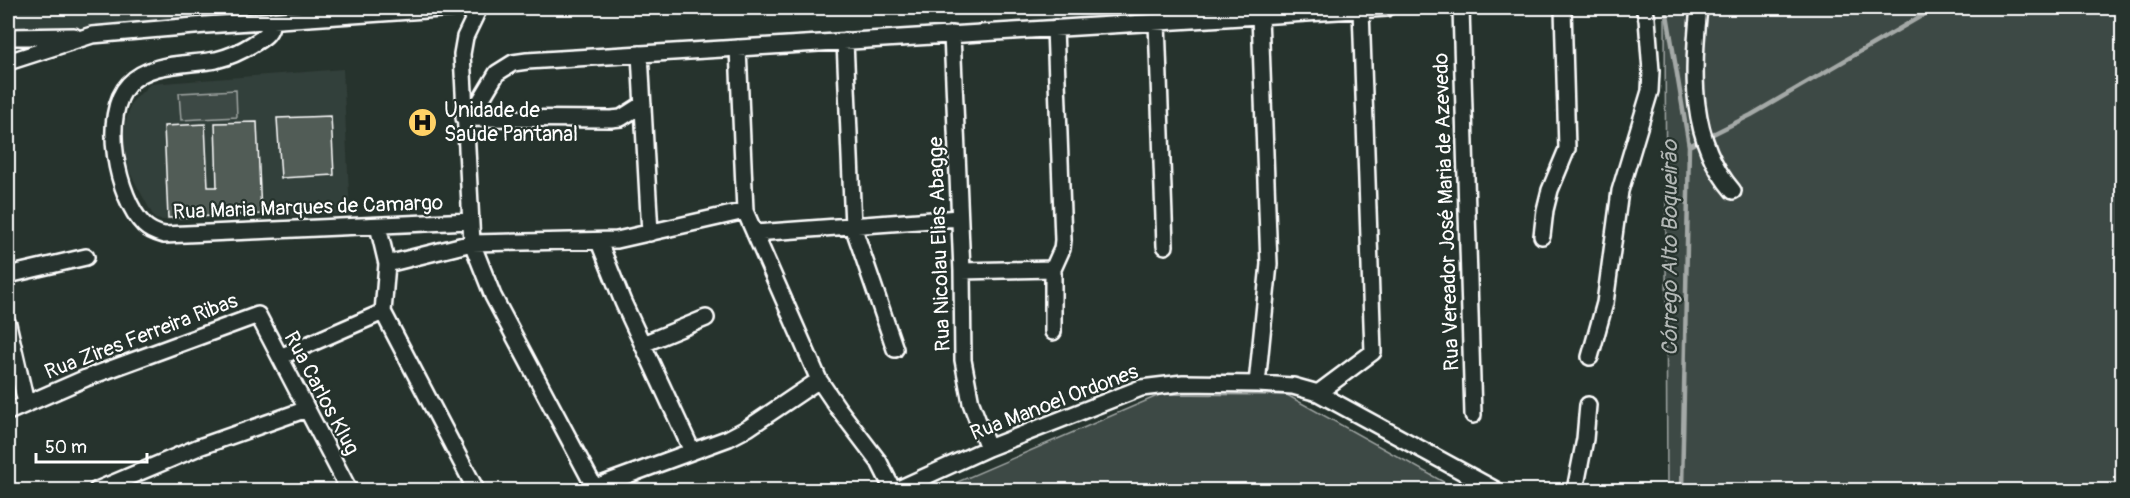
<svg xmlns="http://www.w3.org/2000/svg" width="2130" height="498" viewBox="0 0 2130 498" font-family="Pangolin,sans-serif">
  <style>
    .built { fill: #333f3a }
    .green { fill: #3e4944; stroke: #9ea4a2; stroke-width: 1.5 }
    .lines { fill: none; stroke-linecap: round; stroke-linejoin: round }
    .stream { stroke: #a4a9a7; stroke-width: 4.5 }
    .building { fill: #515c57; stroke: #fff; stroke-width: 1.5 }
    .street-casing { stroke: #fff; stroke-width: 20 }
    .street { stroke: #26332d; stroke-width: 15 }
    .labels { text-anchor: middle; stroke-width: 4.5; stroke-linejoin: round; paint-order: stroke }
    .poi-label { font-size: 21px; fill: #fff; stroke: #26332d; text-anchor: start }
    .street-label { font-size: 21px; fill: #fff; stroke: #26332d }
    .water-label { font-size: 22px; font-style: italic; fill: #b3b8b6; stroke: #26332d }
  </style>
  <rect width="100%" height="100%" fill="#26332d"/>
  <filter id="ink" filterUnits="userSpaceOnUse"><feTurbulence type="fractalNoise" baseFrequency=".0167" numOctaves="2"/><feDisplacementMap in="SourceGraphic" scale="12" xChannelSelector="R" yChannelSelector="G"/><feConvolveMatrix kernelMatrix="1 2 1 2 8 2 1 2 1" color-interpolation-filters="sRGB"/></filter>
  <g filter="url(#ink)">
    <path class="built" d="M8,8H369L90,27L8,31Z
      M343,69L350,214L163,220L155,219L130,173L124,147V129L131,103L150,84Z"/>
    <path class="green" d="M1665,8H2122V490H1667Z
      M236,90L237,117L181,120L179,93Z
      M1162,394L1287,395L1458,490H939Z"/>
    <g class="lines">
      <path class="stream" d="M1666,8L1689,146L1682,490
        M1689,146L1751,115L1935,8"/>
    </g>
    <path class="building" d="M331,116L334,175L281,178L277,118Z
      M257,122L261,214L168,218L164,126L205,124L208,187H217L215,123Z"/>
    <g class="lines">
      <defs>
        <path id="street" d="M479,8L465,37L462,54L472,243L493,296L596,490
          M1461,8L1473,415
          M1699,8C1692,71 1689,140 1733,191
          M272,20C271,34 264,37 253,44C242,51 229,57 216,60C188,65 149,62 129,84C100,114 117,198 144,225C150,231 156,233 164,235L470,221
          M1157,22L1165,246
          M952,34L962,271L963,360L971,403L988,448
          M8,37L74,36
          M845,41L853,226L895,349
          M738,48L745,211L819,380L838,408L879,462L893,490
          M640,54L650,233
          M8,62L92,35L206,25L455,8
          M464,118L479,103L497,73L513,63L527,61L1387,8
          M464,118L611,119L621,118L643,104
          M378,226L387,264L383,312L476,490
          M755,233L959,218
          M1542,236L1545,210L1550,190L1567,149L1563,8
          M599,242L623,302L692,451
          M387,264L472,243L617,240L745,211
          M962,271L1053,269
          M8,275L86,257
          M8,324L26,403
          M1053,332V269L1062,249L1063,240L1055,28
          M643,344L706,318
          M280,357L383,312
          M1590,357L1605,303L1620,191L1650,91L1651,71L1647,19L1644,8
          M1257,384L1269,264L1260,15
          M1318,393L1373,352L1361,9
          M8,412L86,378L258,315L349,490
          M97,490L199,447L307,409
          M587,490L729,438L748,428L819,380
          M896,490L988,448L1141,388L1183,383L1257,384L1293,386L1318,393L1496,490
          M1575,490L1585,439L1588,405"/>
      </defs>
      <use href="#street" class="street-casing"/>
      <use href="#street" class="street"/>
    </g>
  </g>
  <defs>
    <symbol id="hospital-disc" viewBox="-11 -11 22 22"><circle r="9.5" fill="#ffd166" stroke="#26332d"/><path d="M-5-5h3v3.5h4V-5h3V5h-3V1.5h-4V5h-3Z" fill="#111"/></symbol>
  </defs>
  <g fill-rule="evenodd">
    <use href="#hospital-disc" x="406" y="106" width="33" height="33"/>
  </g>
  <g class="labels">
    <g class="poi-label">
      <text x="444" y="117">Unidade de<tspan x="444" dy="24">Saúde Pantanal</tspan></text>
    </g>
    <g class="street-label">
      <text transform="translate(308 207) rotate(-2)" y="7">Rua Maria Marques de Camargo</text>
      <text transform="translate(1446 212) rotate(-92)" y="7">Rua Vereador José Maria de Azevedo</text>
      <text transform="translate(939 244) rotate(-92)" y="7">Rua Nicolau Elias Abagge</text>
      <text transform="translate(141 336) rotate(-21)" y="7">Rua Zires Ferreira Ribas</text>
      <text transform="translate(322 393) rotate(62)" y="7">Rua Carlos Klug</text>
      <text transform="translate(1054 402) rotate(-21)" y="7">Rua Manoel Ordones</text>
    </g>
    <g class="water-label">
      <text transform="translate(1669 248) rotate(-90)" y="8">Córrego Alto Boqueirão</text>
    </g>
  </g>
  <rect width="2130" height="498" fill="none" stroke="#26332d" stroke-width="30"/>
  <rect x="15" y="15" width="2100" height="468" fill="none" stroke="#fff" stroke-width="2" filter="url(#ink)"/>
  <path d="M36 453v9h111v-9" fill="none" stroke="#ffffff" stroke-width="3"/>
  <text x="45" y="453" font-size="18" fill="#ffffff" stroke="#26332d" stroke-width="4.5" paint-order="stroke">50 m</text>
</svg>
